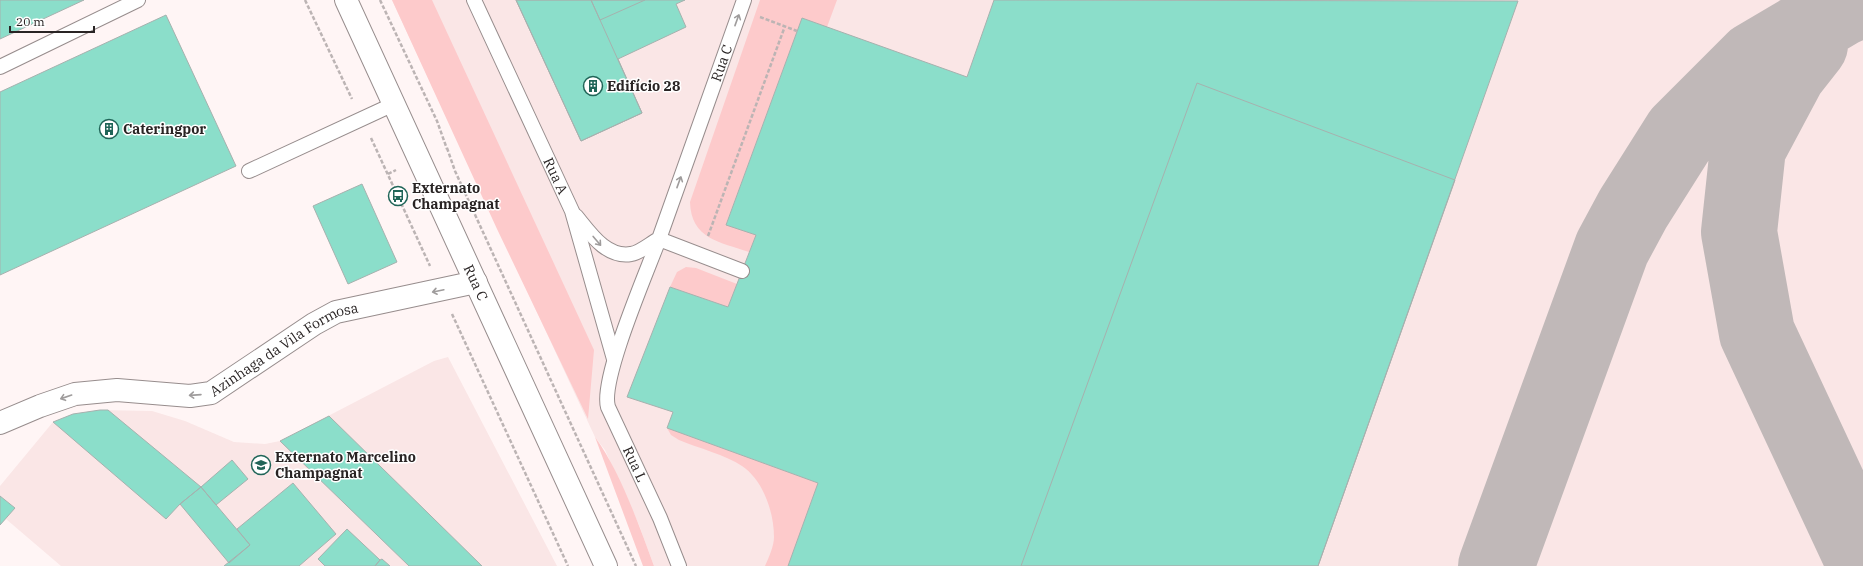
<svg xmlns="http://www.w3.org/2000/svg" width="1863" height="566" viewBox="0 0 1863 566" font-family="'IBM Plex Serif',serif">
  <style>
    .built { fill: #fae6e6 }
    .green { fill: #fdcacb }
    .lines { fill: none; stroke-linecap: round; stroke-linejoin: round }
    .taxiway { stroke: #c0b8b8; stroke-width: 76 }
    .building { fill: #8bdeca; stroke: #a6b1ae }
    .lane-casing { stroke: #978d8d; stroke-width: 16 }
    .street-casing { stroke: #978d8d; stroke-width: 24 }
    .path { stroke: #bcb4b4; stroke-width: 2.5; stroke-dasharray: 4 2; stroke-linecap: butt }
    .lane { stroke: #fff; stroke-width: 14 }
    .street { stroke: #fff; stroke-width: 22 }
    .oneway { stroke: #9f9c9c }
    .labels { text-anchor: middle; stroke-width: 3; stroke-linejoin: round; paint-order: stroke }
    .street-label { font-size: 14px; fill: #292424; stroke: #fff }
    .poi-label { font-size: 14px; font-weight: bold; fill: #292424; stroke: #fff; text-anchor: start }
  </style>
  <rect width="100%" height="100%" fill="#fff5f5"/>
  <path class="built" d="M392,0H1863V566H654L639,525L605,450L595,437L581,407Z
    M448,357L557,566H61L6,519L0,525V486L53,422L73,414L100,410L152,411L185,421L234,442L265,444L280,441L434,361Z"/>
  <path class="green" d="M392,0H432L594,350L588,419L497,229Z
    M760,0H837L827,27L802,18L726,224L756,235L749,252C720,242 691,239 690,202Z
    M686,267L696,268L737,284L728,307L670,287L677,272Z
    M667,428L818,483L788,566H765C769,557 774,546 774,537C774,512 763,480 742,466C726,455 698,448 679,440L671,435Z
    M595,437C620,471 639,525 654,566H643Z"/>
  <g class="lines">
    <path class="taxiway" d="M1810,45L1788,73L1748,148L1739,232L1757,333L1863,560
      M1496,566L1612,248L1633,209L1681,133L1754,60L1840,9L1859,0"/>
  </g>
  <path class="building" d="M0,0H84L0,39Z
    M516,0H685L676,4L686,27L618,59L642,113L581,141Z
    M516,0H591L642,113L581,141Z
    M591,0H645L600,20Z
    M994,0L1518,1L1318,566H788L818,483L667,428L673,412L627,397L670,287L728,307L756,235L726,225L802,18L967,77Z
    M166,15L236,166L0,275V92Z
    M1197,83L1455,180L1318,566H1021Z
    M362,184L397,262L348,284L313,206Z
    M100,410H108L201,487L180,504L166,519L53,422L73,414Z
    M329,416L482,566H409L280,441Z
    M232,460L248,479L216,505L201,487Z
    M293,483L336,534L299,566H224L250,545L237,529Z
    M201,487L250,545L229,563L180,504Z
    M0,496L15,508L0,525Z
    M347,529L380,560L375,566H325L318,559Z
    M382,559L390,566H375L380,560Z"/>
  <g class="lines">
    <defs>
      <g id="lane">
        <path id="s1" d="M474,0L572,211L614,359"/>
        <path d="M0,67L138,0"/>
        <path d="M249,171L394,104"/>
        <path id="s2" d="M576,216C590,233 606,258 631,254C640,253 651,243 659,239L744,0"/>
        <path d="M679,566L660,518L608,407C600,379 647,272 659,239L742,271"/>
      </g>
      <g id="street">
        <path id="s3" d="M346,0L606,566"/>
        <path id="s4" d="M0,423L40,406L75,394L117,390L190,396L211,393L314,324L336,312L476,282"/>
      </g>
    </defs>
    <use href="#lane" class="lane-casing"/>
    <use href="#street" class="street-casing"/>
    <path class="path" d="M305,0L352,99
      M380,0L437,121L447,149
      M760,17L797,31
      M371,138L430,266
      M447,148L455,171L636,566
      M388,174L396,170
      M708,236L785,26
      M452,314L568,566"/>
    <use href="#lane" class="lane"/>
    <use href="#street" class="street"/>
  </g>
  <defs><path id="oneway-shaft" d="M-6 0H5M1.5-3L5.5 0L1.5 3" fill="none" stroke-width="1.6" stroke-linecap="round" stroke-linejoin="round"/></defs>
  <g class="oneway">
    <use href="#oneway-shaft" transform="translate(737 20) rotate(-70)"/>
    <use href="#oneway-shaft" transform="translate(679 182) rotate(-70)"/>
    <use href="#oneway-shaft" transform="translate(597 241) rotate(50)"/>
    <use href="#oneway-shaft" transform="translate(438 291) rotate(168)"/>
    <use href="#oneway-shaft" transform="translate(195 395) rotate(176)"/>
    <use href="#oneway-shaft" transform="translate(66 397) rotate(161)"/>
  </g>
  <defs>
    <symbol id="building-ring" viewBox="-11 -11 22 22"><circle r="9.5" fill="#fff" stroke="#206558" stroke-width="1.5"/><path d="M-4-6H4V6H1V3H-1V6H-4ZM-2.5-4.3h1.7v1.8h-1.7ZM.8-4.3h1.7v1.8H.8ZM-2.5-1h1.7V.8h-1.7ZM.8-1h1.7V.8H.8Z" fill="#206558"/></symbol>
    <symbol id="bus-ring" viewBox="-11 -11 22 22"><circle r="9.5" fill="#fff" stroke="#206558" stroke-width="1.5"/><path d="M-5-6H5V4H4V6H2V4H-2V6H-4V4H-5ZM-3.5-4V0h7V-4ZM-3.5 1.2v1.5H-2V1.2ZM2 1.2v1.5H3.5V1.2Z" fill="#206558"/></symbol>
    <symbol id="school-ring" viewBox="-11 -11 22 22"><circle r="9.5" fill="#fff" stroke="#206558" stroke-width="1.5"/><path d="M0-5L7-2L0 1L-7-2ZM-4 1L0 2.5L4 1V4Q0 6-4 4Z" fill="#206558"/></symbol>
  </defs>
  <g fill-rule="evenodd">
    <use href="#building-ring" x="582" y="75" width="22" height="22"/>
    <use href="#building-ring" x="98" y="118" width="22" height="22"/>
    <use href="#bus-ring" x="387" y="185" width="22" height="22"/>
    <use href="#school-ring" x="250" y="454" width="22" height="22"/>
  </g>
  <g class="labels">
    <g class="street-label">
      <text dy="5" stroke="none"><textPath href="#s2" startOffset="289">Rua C</textPath></text>
      <text dy="5" stroke="none"><textPath href="#s1" startOffset="194">Rua A</textPath></text>
      <text dy="5" stroke="none"><textPath href="#s3" startOffset="311">Rua C</textPath></text>
      <text dy="5" stroke="none"><textPath href="#s4" startOffset="303">Azinhaga da Vila Formosa</textPath></text>
      <text transform="translate(635 464) rotate(65)" y="5">Rua L</text>
    </g>
    <g class="poi-label">
      <text x="607" y="91">Edifício 28</text>
      <text x="123" y="134">Cateringpor</text>
      <text x="412" y="193">Externato<tspan x="412" dy="16">Champagnat</tspan></text>
      <text x="275" y="462">Externato Marcelino<tspan x="275" dy="16">Champagnat</tspan></text>
    </g>
  </g>
  <path d="M10 26v6h84v-6" fill="none" stroke="#292424" stroke-width="2"/>
  <text x="16" y="26" font-size="12" fill="#292424" stroke="#ffffff" stroke-width="3" paint-order="stroke">20 m</text>
</svg>
